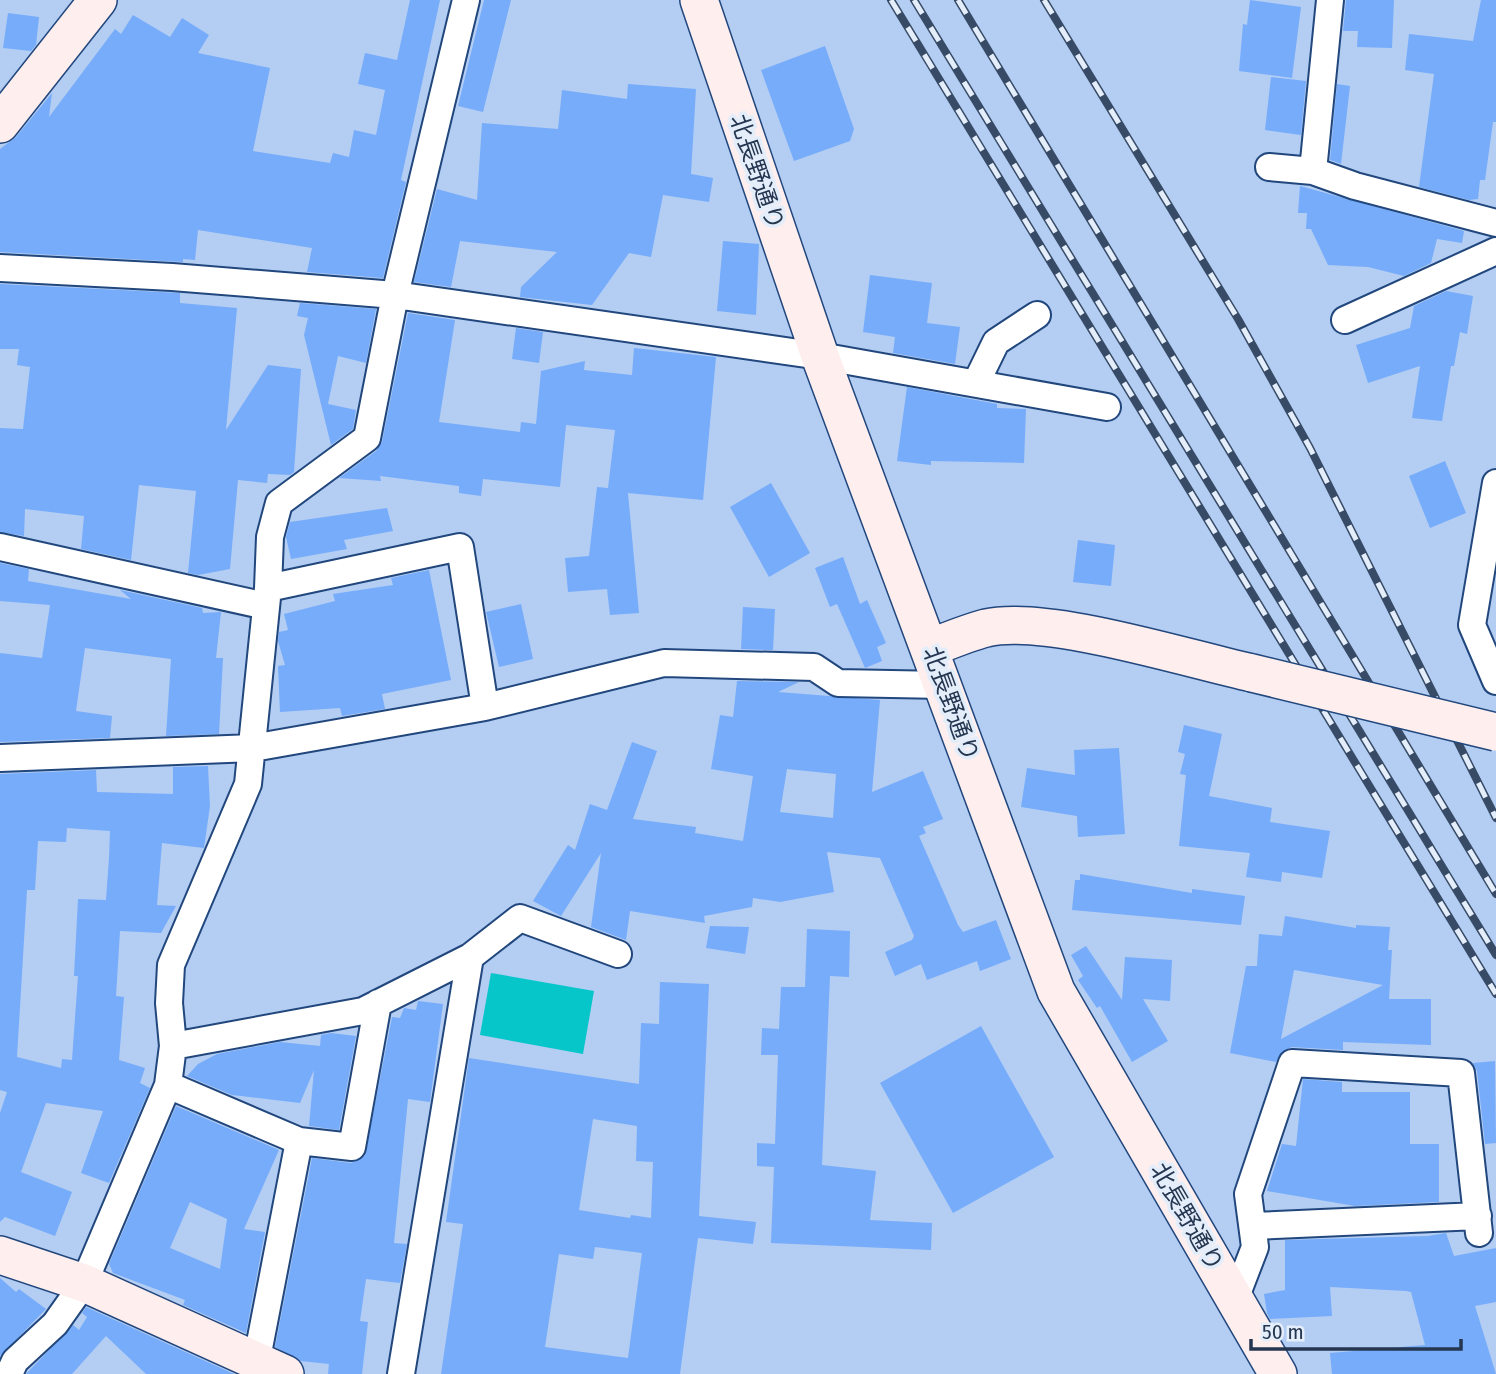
<svg xmlns="http://www.w3.org/2000/svg" width="1496" height="1374" viewBox="0 0 1496 1374" font-family="'Fira Sans Condensed','Noto Sans JP',sans-serif">
  <style>
    .water { fill: #07c6ca }
    .building { fill: #76acfa; fill-rule: evenodd }
    .lines { fill: none; stroke-linecap: round; stroke-linejoin: round }
    .street-casing { stroke: #21477d; stroke-width: 30 }
    .secondary-casing { stroke: #21477d; stroke-width: 40 }
    .street { stroke: #fff; stroke-width: 26 }
    .secondary { stroke: #feeeee; stroke-width: 37 }
    .rail-casing { stroke: #384b66; stroke-width: 8 }
    .rail { stroke: #e4edfa; stroke-width: 5; stroke-dasharray: 16; stroke-linecap: butt }
    .secondary-bridge-casing { stroke: #21477d; stroke-width: 40; stroke-linecap: butt }
    .secondary-bridge { stroke: #feeeee; stroke-width: 37 }
    .labels { text-anchor: middle; stroke-width: 7; stroke-linejoin: round; paint-order: stroke }
    .street-label { font-size: 24px; fill: #253650; stroke: #e4edfa }
  </style>
  <rect width="100%" height="100%" fill="#b3cdf3"/>
  <path class="water" d="M491,973L594,991L583,1054L480,1035Z"/>
  <path class="building" d="M410,0H440L401,180L406,182L383,278L307,272L312,248L198,230L195,260L183,259V262L0,252V149L16,137L52,93L49,117L115,29L121,34L133,15L170,37L182,18L209,35L198,53L270,68L253,151L330,163L333,153L349,157L354,130L376,135L385,90L358,84L365,53L397,60Z
    M484,0H511L483,112L458,106Z
    M1250,0L1301,7L1292,78L1239,71L1243,24L1247,25Z
    M1346,0H1394L1392,48L1357,47L1358,31H1343Z
    M1481,0H1496V122H1493L1485,180H1480L1478,199L1469,200L1419,187L1434,74L1405,70L1409,34L1473,41Z
    M8,13L39,17L36,45L31,51L3,48Z
    M825,46L854,129L850,141L794,161L761,70Z
    M1271,77L1306,81L1301,135L1265,130Z
    M628,84L696,89L691,174L713,178L709,202L663,195L651,257L629,253L592,305L520,297L521,287L557,252L460,241L451,287L414,282L437,189L477,200L482,123L558,129L562,90L627,99Z
    M1337,84L1350,86L1341,164L1330,160Z
    M1300,186L1464,231L1462,243L1437,239L1431,263L1404,276L1368,267L1328,265L1311,229H1306L1307,213H1298Z
    M723,241L759,244L756,315L717,311Z
    M870,275L932,283L927,323L960,327L955,364L893,353L895,337L863,332Z
    M0,284L180,293V303L237,308L226,430L268,365L301,369L294,472L290,475L268,474L267,483L238,480L230,569L198,575L188,573L196,491L139,485L131,560L81,549L84,516L25,509L24,536L0,532V428L23,429L30,367L17,365L19,349H0Z
    M1446,291L1473,296L1467,334L1460,332L1454,366H1451L1442,421L1412,418L1420,366L1368,383L1356,345L1410,328L1414,306Z
    M300,303L376,309L366,363L338,356L328,404L356,410L353,429L331,445L304,335L308,318L297,316Z
    M408,313L455,320L439,422L520,432L521,422L536,424L541,371L585,361L584,370L632,375L634,348L716,357L703,500L628,493L639,613L610,615L607,589L568,592L565,558L589,556L597,487L608,488L615,430L566,425L560,487L483,479L481,496L459,493V486L380,476L381,481L339,478L376,451L382,442Z
    M516,328L543,332L539,363L512,359Z
    M907,387L997,404V408L1026,409L1024,463L931,461V465L897,461Z
    M1445,461L1466,513L1430,528L1409,476Z
    M771,483L810,553L769,577L730,507Z
    M387,508L393,531L344,540L347,549L291,559L286,537L290,522Z
    M1078,540L1115,545L1111,586L1073,582Z
    M843,557L860,604L867,600L886,643L877,647L882,661L865,668L837,604L830,607L815,568Z
    M0,563L29,569L28,581L131,599L120,590L202,608L203,613L221,612L216,658H223L219,734L166,736L171,659L85,648L76,711L112,716L110,738L0,742V653L42,658L50,605L0,601Z
    M429,570L451,680L382,694L385,709L342,716L340,708L280,712L278,666L285,665L278,641L279,632L288,630L284,614L335,601L333,594L393,585L391,578Z
    M521,604L533,659L499,667L486,612Z
    M743,607L775,609L773,650L741,649Z
    M737,681L799,682L778,692L880,700L872,792L923,771L943,819L923,827L926,833L919,836L958,925L963,932L996,920L1011,959L980,971L977,961L927,980L921,964L895,976L885,952L912,940L914,936L880,858L827,852L834,892L780,902L753,898L752,907L704,916L705,923L630,911L626,940L591,927L601,853L561,916L533,901L568,845L575,850L590,804L607,810L632,742L657,751L633,819L696,827L695,833L743,841L753,776L711,769L720,715L733,717ZM787,769L836,774L833,818L780,812Z
    M1184,725L1222,734L1209,796L1272,808L1270,822L1330,831L1322,878L1282,872L1281,882L1246,877L1250,853L1179,846L1186,775L1180,774L1185,754L1178,752Z
    M1119,748L1125,834L1078,837L1077,816L1021,807L1027,768L1075,775L1074,750Z
    M208,766L210,806L204,848L162,843L157,905L176,906L161,933L120,931L116,996L124,997L119,1060L145,1068L140,1083L150,1088L109,1183L81,1173L103,1111L46,1103L21,1172L72,1192L55,1236L5,1217L0,1222V1113L7,1092L0,1090V774L96,770L97,792L173,794V767ZM67,828L110,831L109,858L106,900L78,899L74,976H78L72,1060L62,1059L61,1068L17,1057L27,890H35L38,841L66,842Z
    M1080,874L1192,893V889L1245,896L1241,925L1072,910L1075,880H1080Z
    M1285,916L1356,928V925L1390,927L1388,950H1392L1389,999H1431V1045L1343,1042V1050L1292,1047L1283,1051L1276,1062L1230,1053L1246,966H1257L1259,934L1282,936ZM1294,970L1383,985L1281,1039Z
    M710,926L749,927L745,954L706,948Z
    M807,929L850,931L849,977L830,976L822,1165L876,1171L870,1220L932,1223L931,1250L771,1243L774,1167L757,1166V1143L775,1144L778,1055H761L762,1028L779,1029L781,987H805Z
    M1086,946L1122,1000L1125,957L1172,960L1170,1001L1143,999L1168,1041L1132,1062L1100,1006L1097,1008L1078,980L1083,976L1071,955Z
    M660,982L709,984L699,1216L756,1222L753,1244L698,1238L680,1374H441L463,1224L446,1222L469,1058L639,1084L641,1023L659,1024ZM593,1119L637,1126L636,1161L653,1162L651,1218L631,1215L630,1218L579,1210ZM595,1247L642,1253L628,1358L545,1347L559,1254L593,1259Z
    M418,1001L443,1004L430,1102L408,1099L394,1243L407,1244L400,1283L366,1279L360,1321L368,1322L362,1374H328L329,1364L301,1361L275,1347L312,1158L351,1163L365,1156L392,1017L400,1018L404,1008L416,1010Z
    M981,1026L1054,1157L953,1213L880,1083Z
    M331,1033L356,1036L339,1130L309,1126L314,1070L300,1103L232,1095L187,1076L198,1064L217,1054L280,1042L320,1046L321,1035Z
    M1495,1061L1496,1143L1485,1144L1477,1071L1473,1063Z
    M1303,1079L1342,1082V1092H1410V1144H1439V1202L1355,1206L1267,1191L1282,1144L1296,1146Z
    M176,1106L279,1150L244,1229L265,1232L246,1333L183,1305L185,1300L113,1273L109,1264ZM190,1202L227,1219L220,1269L170,1248Z
    M1446,1233L1454,1256L1496,1248V1302L1475,1306L1496,1374H1332L1330,1353L1425,1345L1411,1292L1406,1291L1330,1287L1332,1316L1270,1319L1267,1313L1264,1294L1285,1290V1240L1428,1236Z
    M0,1278L16,1292L19,1289L46,1309L0,1356Z
    M86,1307L234,1374H146L106,1336L72,1374H26L73,1325L79,1330L87,1317L82,1313Z"/>
  <g class="lines">
    <defs>
      <path id="street" d="M1269,167L1313,171L1355,186L1496,223
        M1313,171L1330,0
        M0,268L172,277L395,295L820,356L1107,407
        M1345,320L1496,251
        M977,381L996,342L1037,315
        M1496,483L1472,625L1496,681
        M0,547L266,606
        M485,707L664,663L814,667L838,683L944,685
        M0,758L253,748L485,707L460,547L268,588
        M173,1046L363,1011L470,957L520,918L618,954
        M168,1085L299,1141L254,1374
        M299,1141L352,1147L378,1003
        M1253,1226L1478,1216
        M1235,1299L1255,1247L1248,1194L1292,1063L1461,1073L1479,1233
        M9,1374L15,1361L55,1324L84,1283L168,1085L173,1046L169,1003L171,965L248,784L268,588L270,537L279,503L367,438L395,295L466,0
        M401,1374L470,957"/>
      <path id="secondary" d="M699,0L820,356L1056,991L1278,1374
        M0,124L98,0
        M930,648C948,641 967,633 986,628C1046,614 1188,659 1252,673
        M0,1255L84,1283L285,1374"/>
    </defs>
    <use href="#street" class="street-casing"/>
    <use href="#secondary" class="secondary-casing"/>
    <use href="#street" class="street"/>
    <use href="#secondary" class="secondary"/>
    <defs>
      <path id="rail" d="M891,0L1496,994
        M914,0L1496,955
        M958,0L1496,894
        M1044,0L1238,319L1310,448L1496,818"/>
    </defs>
    <use href="#rail" class="rail-casing"/>
    <use href="#rail" class="rail"/>
    <defs>
      <path id="secondary-bridge" d="M1252,673L1496,732"/>
    </defs>
    <use href="#secondary-bridge" class="secondary-bridge-casing"/>
    <use href="#secondary-bridge" class="secondary-bridge"/>
  </g>
  <g class="labels">
    <g class="street-label">
      <text transform="translate(757 172) rotate(71)" y="8">北長野通り</text>
      <text transform="translate(951 704) rotate(70)" y="8">北長野通り</text>
      <text transform="translate(1187 1217) rotate(60)" y="8">北長野通り</text>
    </g>
  </g>
  <path d="M1251 1339v10h210v-10" fill="none" stroke="#253650" stroke-width="3.5"/>
  <text x="1262" y="1339" font-size="21" fill="#253650" stroke="#e4edfa" stroke-width="5" paint-order="stroke">50 m</text>
</svg>
